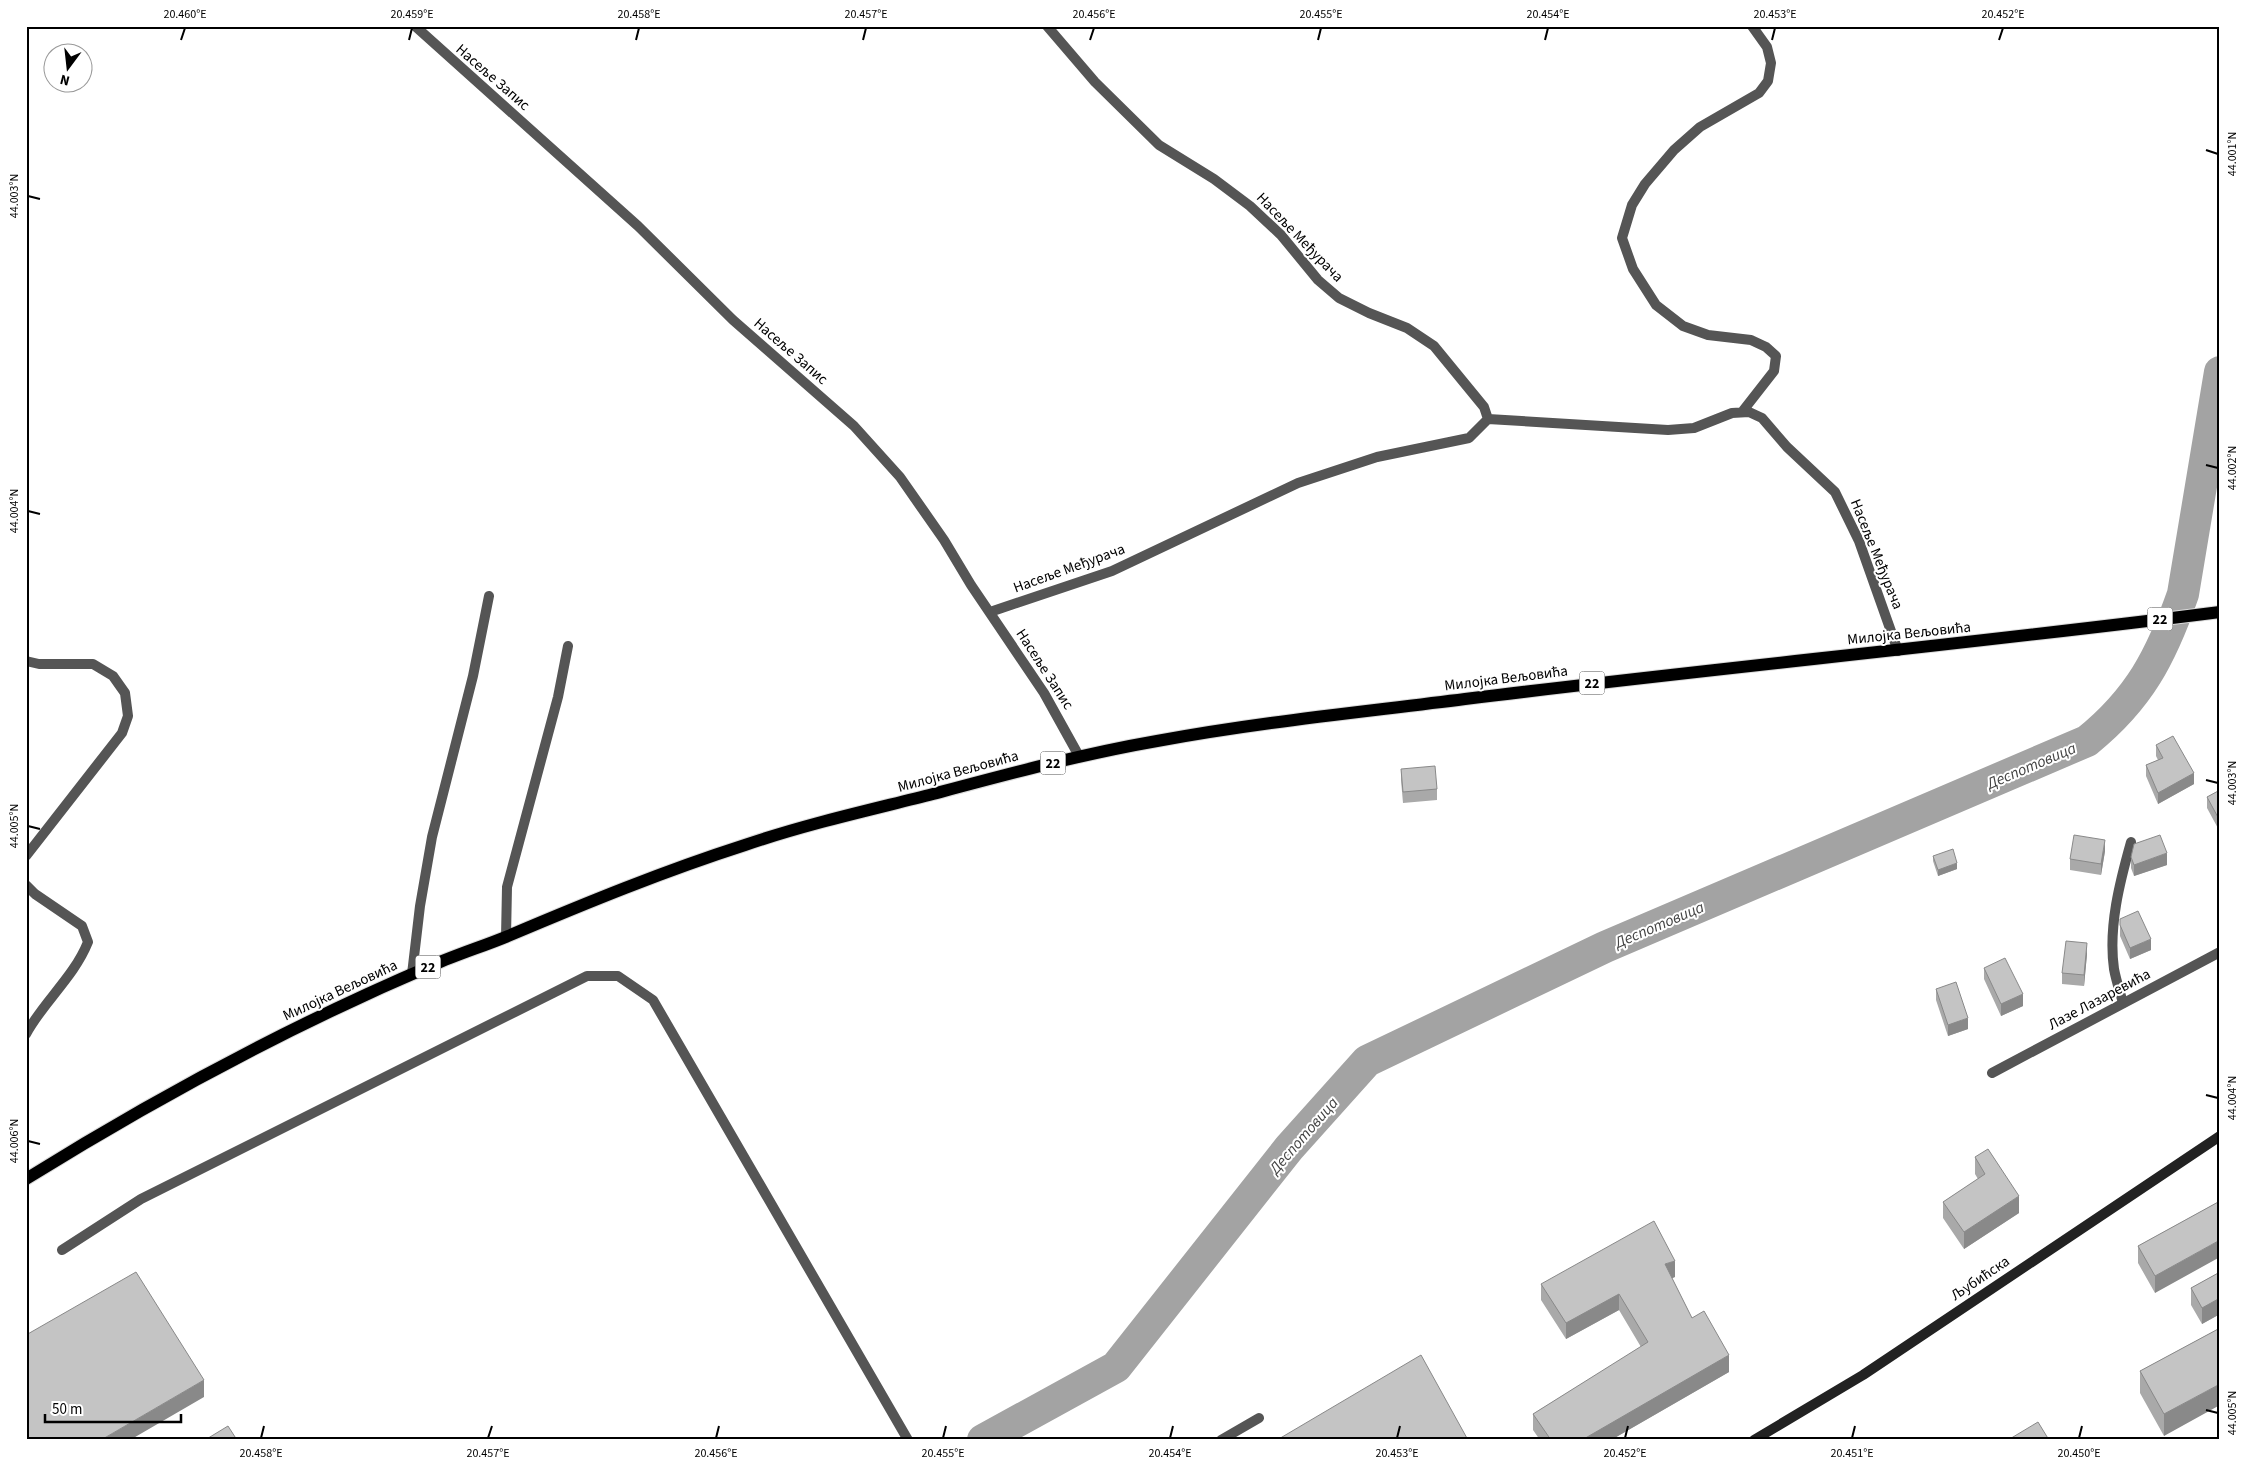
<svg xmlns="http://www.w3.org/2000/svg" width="2246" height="1466" viewBox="0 0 2246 1466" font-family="'Source Sans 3',sans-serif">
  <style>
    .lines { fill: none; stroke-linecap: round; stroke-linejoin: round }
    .river { stroke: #a3a3a3; stroke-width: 32 }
    .primary-casing { stroke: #dbdbdb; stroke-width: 14 }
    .lane { stroke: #555; stroke-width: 10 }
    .street { stroke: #555; stroke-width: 10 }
    .secondary { stroke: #222; stroke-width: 10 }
    .primary { stroke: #000; stroke-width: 12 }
    .wall { fill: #a9a9a9 }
    .shaded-wall { fill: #898989 }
    .building { fill: #c4c4c4; stroke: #898989 }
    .ticks { fill: none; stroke: #000; stroke-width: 2 }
    .labels { text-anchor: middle; stroke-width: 4; stroke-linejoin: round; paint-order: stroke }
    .shield { fill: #fff; stroke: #4c4c4c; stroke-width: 1 }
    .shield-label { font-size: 14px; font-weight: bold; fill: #000 }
    .street-label { font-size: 15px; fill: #000; stroke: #fff }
    .water-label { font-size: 16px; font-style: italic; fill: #444; stroke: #fff }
    .neatline { fill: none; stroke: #000; stroke-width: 2 }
    .ticks-label { font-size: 12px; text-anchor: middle; fill: #000 }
  </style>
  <rect width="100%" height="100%" fill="#fff"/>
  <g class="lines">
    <path class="river" d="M983,1440L1116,1367L1289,1148L1367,1061L1605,947L2087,741C2139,699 2161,657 2183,594L2220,372"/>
    <defs>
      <path id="primary" d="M26,1179C156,1098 292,1025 433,965C458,954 484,946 508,936C586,903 664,871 745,845C806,824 870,810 933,794C1008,774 1082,754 1157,741C1259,722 1363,712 1465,699C1716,668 1969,644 2220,612"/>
    </defs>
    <use href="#primary" class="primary-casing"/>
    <path class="lane" d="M506,937L507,887L558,697L568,646
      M412,974L420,906L432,837L473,676L489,596
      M2123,1003C2120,992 2116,980 2114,969C2108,927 2120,881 2131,842
      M62,1250L141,1199L587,976H618L653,1000L908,1440
      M1221,1440L1259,1418"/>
    <path class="street" d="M415,26L638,226L733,320L854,426L900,477L944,540L971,585L1044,693L1079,756
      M1742,412L1774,371L1776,356L1766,347L1751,340L1708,335L1683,326L1656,305L1633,269L1622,238L1632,205L1645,184L1674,150L1700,127L1759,93L1768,81L1771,63L1767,47L1752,26
      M1488,419L1668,430L1694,428L1732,413L1749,412L1762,418L1787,447L1835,492L1859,541L1898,651
      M990,612L1112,571L1298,483L1377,457L1469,438L1488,419L1484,407L1434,346L1407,328L1369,313L1339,298L1318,280L1281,235L1250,206L1214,179L1159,145L1095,82L1047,26
      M26,661L39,664H93L113,676L125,693L128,716L122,733L26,856
      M26,885L35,894L82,926L88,942C74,977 44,1001 26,1034
      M1992,1073L2220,952"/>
    <path class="secondary" d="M1754,1440L1863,1375L2220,1136"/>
    <use href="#primary" class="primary"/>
  </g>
  <path class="wall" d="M2156,745L2194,784L2158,804L2146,776V765L2158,760L2156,756Z
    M1401,769L1437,789V800L1403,803L1401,780Z
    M2220,790V832L2207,808V797Z
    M2105,851L2101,875L2070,870V859Z
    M1933,856L1957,869L1938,876L1933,861Z
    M2131,857L2167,865L2134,876L2131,868Z
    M2120,925L2151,950L2130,959L2120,936Z
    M2087,954L2084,986L2062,984V973Z
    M1984,968L2023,1006L2001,1016L1984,979Z
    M1936,989L1968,1029L1948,1036L1936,1000Z
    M1975,1157L2019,1213L1964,1249L1943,1218V1202L1978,1179L1975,1174Z
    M2220,1201L2155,1293L2138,1263V1246Z
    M2220,1272V1314L2202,1324L2191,1305V1288Z
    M1675,1277L1672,1278L1692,1318L1729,1372L1611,1440H1540L1533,1430V1414L1641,1347L1619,1310L1566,1339L1541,1300V1284Z
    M2220,1328L2164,1436L2140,1393V1371Z"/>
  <path class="shaded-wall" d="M2194,773V784L2158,804V793Z
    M2105,840V851L2101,875V864Z
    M2167,853V865L2134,876V865Z
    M1957,863V869L1938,876V870Z
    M2151,939V950L2130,959V948Z
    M2087,943V954L2084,986V975Z
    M2023,994V1006L2001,1016V1004Z
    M1968,1018V1029L1948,1036V1025Z
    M2019,1196V1213L1964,1249V1232Z
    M2220,1240V1257L2155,1293V1276Z
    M1675,1261V1277L1665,1281V1264Z
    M1619,1294V1310L1566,1339V1323Z
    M2220,1298V1314L2202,1324V1308Z
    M1729,1355V1372L1611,1440H1582Z
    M204,1380V1397L130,1440H101Z
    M2220,1384V1405L2164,1436V1414Z"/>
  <path class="building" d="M2173,736L2194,773L2158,793L2146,765L2163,758L2156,745Z
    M1435,766L1437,789L1403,792L1401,769Z
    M2220,790V821L2207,797Z
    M2074,835L2105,840L2101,864L2070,859Z
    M2160,835L2167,853L2134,865L2131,857L2134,844Z
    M1953,849L1957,863L1938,870L1933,856Z
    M2138,911L2151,939L2130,948L2120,925V919Z
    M2066,941L2087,943L2084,975L2062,973Z
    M2005,958L2023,994L2001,1004L1984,968Z
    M1956,982L1968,1018L1948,1025L1936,989Z
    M1988,1149L2019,1196L1964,1232L1943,1202L1985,1174L1975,1157Z
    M2220,1201V1240L2155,1276L2138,1246Z
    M1654,1221L1675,1261L1665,1264L1692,1318L1704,1311L1729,1355L1582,1440H1551L1533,1414L1648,1342L1619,1294L1566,1323L1541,1284Z
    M136,1272L204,1380L101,1440H26V1335Z
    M2220,1272V1298L2202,1308L2191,1288Z
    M2220,1328V1384L2164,1414L2140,1371Z
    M1421,1355L1468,1440H1277Z
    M2038,1422L2049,1440H2008Z
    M228,1426L237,1440H205Z"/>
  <path class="ticks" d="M181,40L185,28M409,40L412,28M636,40L639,28M863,40L866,28M1090,40L1094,28M1318,40L1321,28M1545,40L1548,28M1772,40L1775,28M1999,40L2003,28M2206,150L2218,154M28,196L40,199M2206,465L2218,468M28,511L40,514M2206,780L2218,783M28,826L40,829M2206,1095L2218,1098M28,1141L40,1144M2206,1410L2218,1413M261,1438L264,1426M488,1438L492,1426M716,1438L719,1426M943,1438L946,1426M1170,1438L1173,1426M1397,1438L1400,1426M1625,1438L1628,1426M1852,1438L1855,1426M2079,1438L2082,1426"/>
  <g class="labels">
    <g class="shield">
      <rect x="2147.5" y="607.5" width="25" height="23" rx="4"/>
      <rect x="1579.5" y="671.5" width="25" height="23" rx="4"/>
      <rect x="1040.5" y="751.5" width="25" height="23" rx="4"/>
      <rect x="415.5" y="955.5" width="25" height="23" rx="4"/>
    </g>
    <g class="shield-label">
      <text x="2160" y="624">22</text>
      <text x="1592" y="688">22</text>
      <text x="1053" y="768">22</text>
      <text x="428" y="972">22</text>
    </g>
    <g class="street-label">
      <text transform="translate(493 77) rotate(41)" y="5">Насеље Запис</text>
      <text transform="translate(1300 237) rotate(46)" y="5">Насеље Међурача</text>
      <text transform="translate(791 351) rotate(41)" y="5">Насеље Запис</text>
      <text transform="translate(1877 554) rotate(68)" y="5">Насеље Међурача</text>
      <text transform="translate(1069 568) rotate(-20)" y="5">Насеље Међурача</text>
      <text transform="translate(1909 633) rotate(-6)" y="5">Милојка Вељовића</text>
      <text transform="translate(1045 669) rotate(57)" y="5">Насеље Запис</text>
      <text transform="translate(1506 678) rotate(-7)" y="5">Милојка Вељовића</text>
      <text transform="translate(958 771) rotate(-15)" y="5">Милојка Вељовића</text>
      <text transform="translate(340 990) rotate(-25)" y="5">Милојка Вељовића</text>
      <text transform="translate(2099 999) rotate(-28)" y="5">Лазе Лазаревића</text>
      <text transform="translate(1980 1278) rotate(-34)" y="5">Љубићска</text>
    </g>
    <g class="water-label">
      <text transform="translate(2031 765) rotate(-23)" y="6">Деспотовица</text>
      <text transform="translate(1659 924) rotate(-23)" y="6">Деспотовица</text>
      <text transform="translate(1303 1135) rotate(-49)" y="6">Деспотовица</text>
    </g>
  </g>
  <rect width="2246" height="1466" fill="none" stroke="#ffffff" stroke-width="55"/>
  <g transform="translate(68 68) rotate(195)"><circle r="24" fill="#ffffff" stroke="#999999"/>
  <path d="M0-4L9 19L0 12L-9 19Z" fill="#000000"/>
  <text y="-8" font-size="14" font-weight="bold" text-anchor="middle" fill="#000000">N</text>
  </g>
  <path d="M45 1414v8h136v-8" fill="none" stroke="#000000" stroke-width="2.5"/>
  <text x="52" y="1414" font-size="15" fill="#000000" stroke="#ffffff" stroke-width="4" paint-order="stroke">50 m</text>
  <rect x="28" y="28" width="2190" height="1410" class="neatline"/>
  <g class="ticks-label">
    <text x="185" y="18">20.460°E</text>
    <text x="412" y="18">20.459°E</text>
    <text x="639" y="18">20.458°E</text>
    <text x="866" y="18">20.457°E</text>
    <text x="1094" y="18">20.456°E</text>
    <text x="1321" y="18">20.455°E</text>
    <text x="1548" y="18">20.454°E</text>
    <text x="1775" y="18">20.453°E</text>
    <text x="2003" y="18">20.452°E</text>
    <text transform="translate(2232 154) rotate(-90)" y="4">44.001°N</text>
    <text transform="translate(14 196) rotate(-90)" y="4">44.003°N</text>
    <text transform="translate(2232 468) rotate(-90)" y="4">44.002°N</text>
    <text transform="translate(14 511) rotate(-90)" y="4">44.004°N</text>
    <text transform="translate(2232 783) rotate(-90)" y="4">44.003°N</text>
    <text transform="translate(14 826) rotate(-90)" y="4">44.005°N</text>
    <text transform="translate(2232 1098) rotate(-90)" y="4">44.004°N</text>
    <text transform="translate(14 1141) rotate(-90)" y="4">44.006°N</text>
    <text transform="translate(2232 1413) rotate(-90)" y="4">44.005°N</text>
    <text x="261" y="1457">20.458°E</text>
    <text x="488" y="1457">20.457°E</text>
    <text x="716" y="1457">20.456°E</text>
    <text x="943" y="1457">20.455°E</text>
    <text x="1170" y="1457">20.454°E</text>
    <text x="1397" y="1457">20.453°E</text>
    <text x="1625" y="1457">20.452°E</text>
    <text x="1852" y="1457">20.451°E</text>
    <text x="2079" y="1457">20.450°E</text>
  </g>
</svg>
